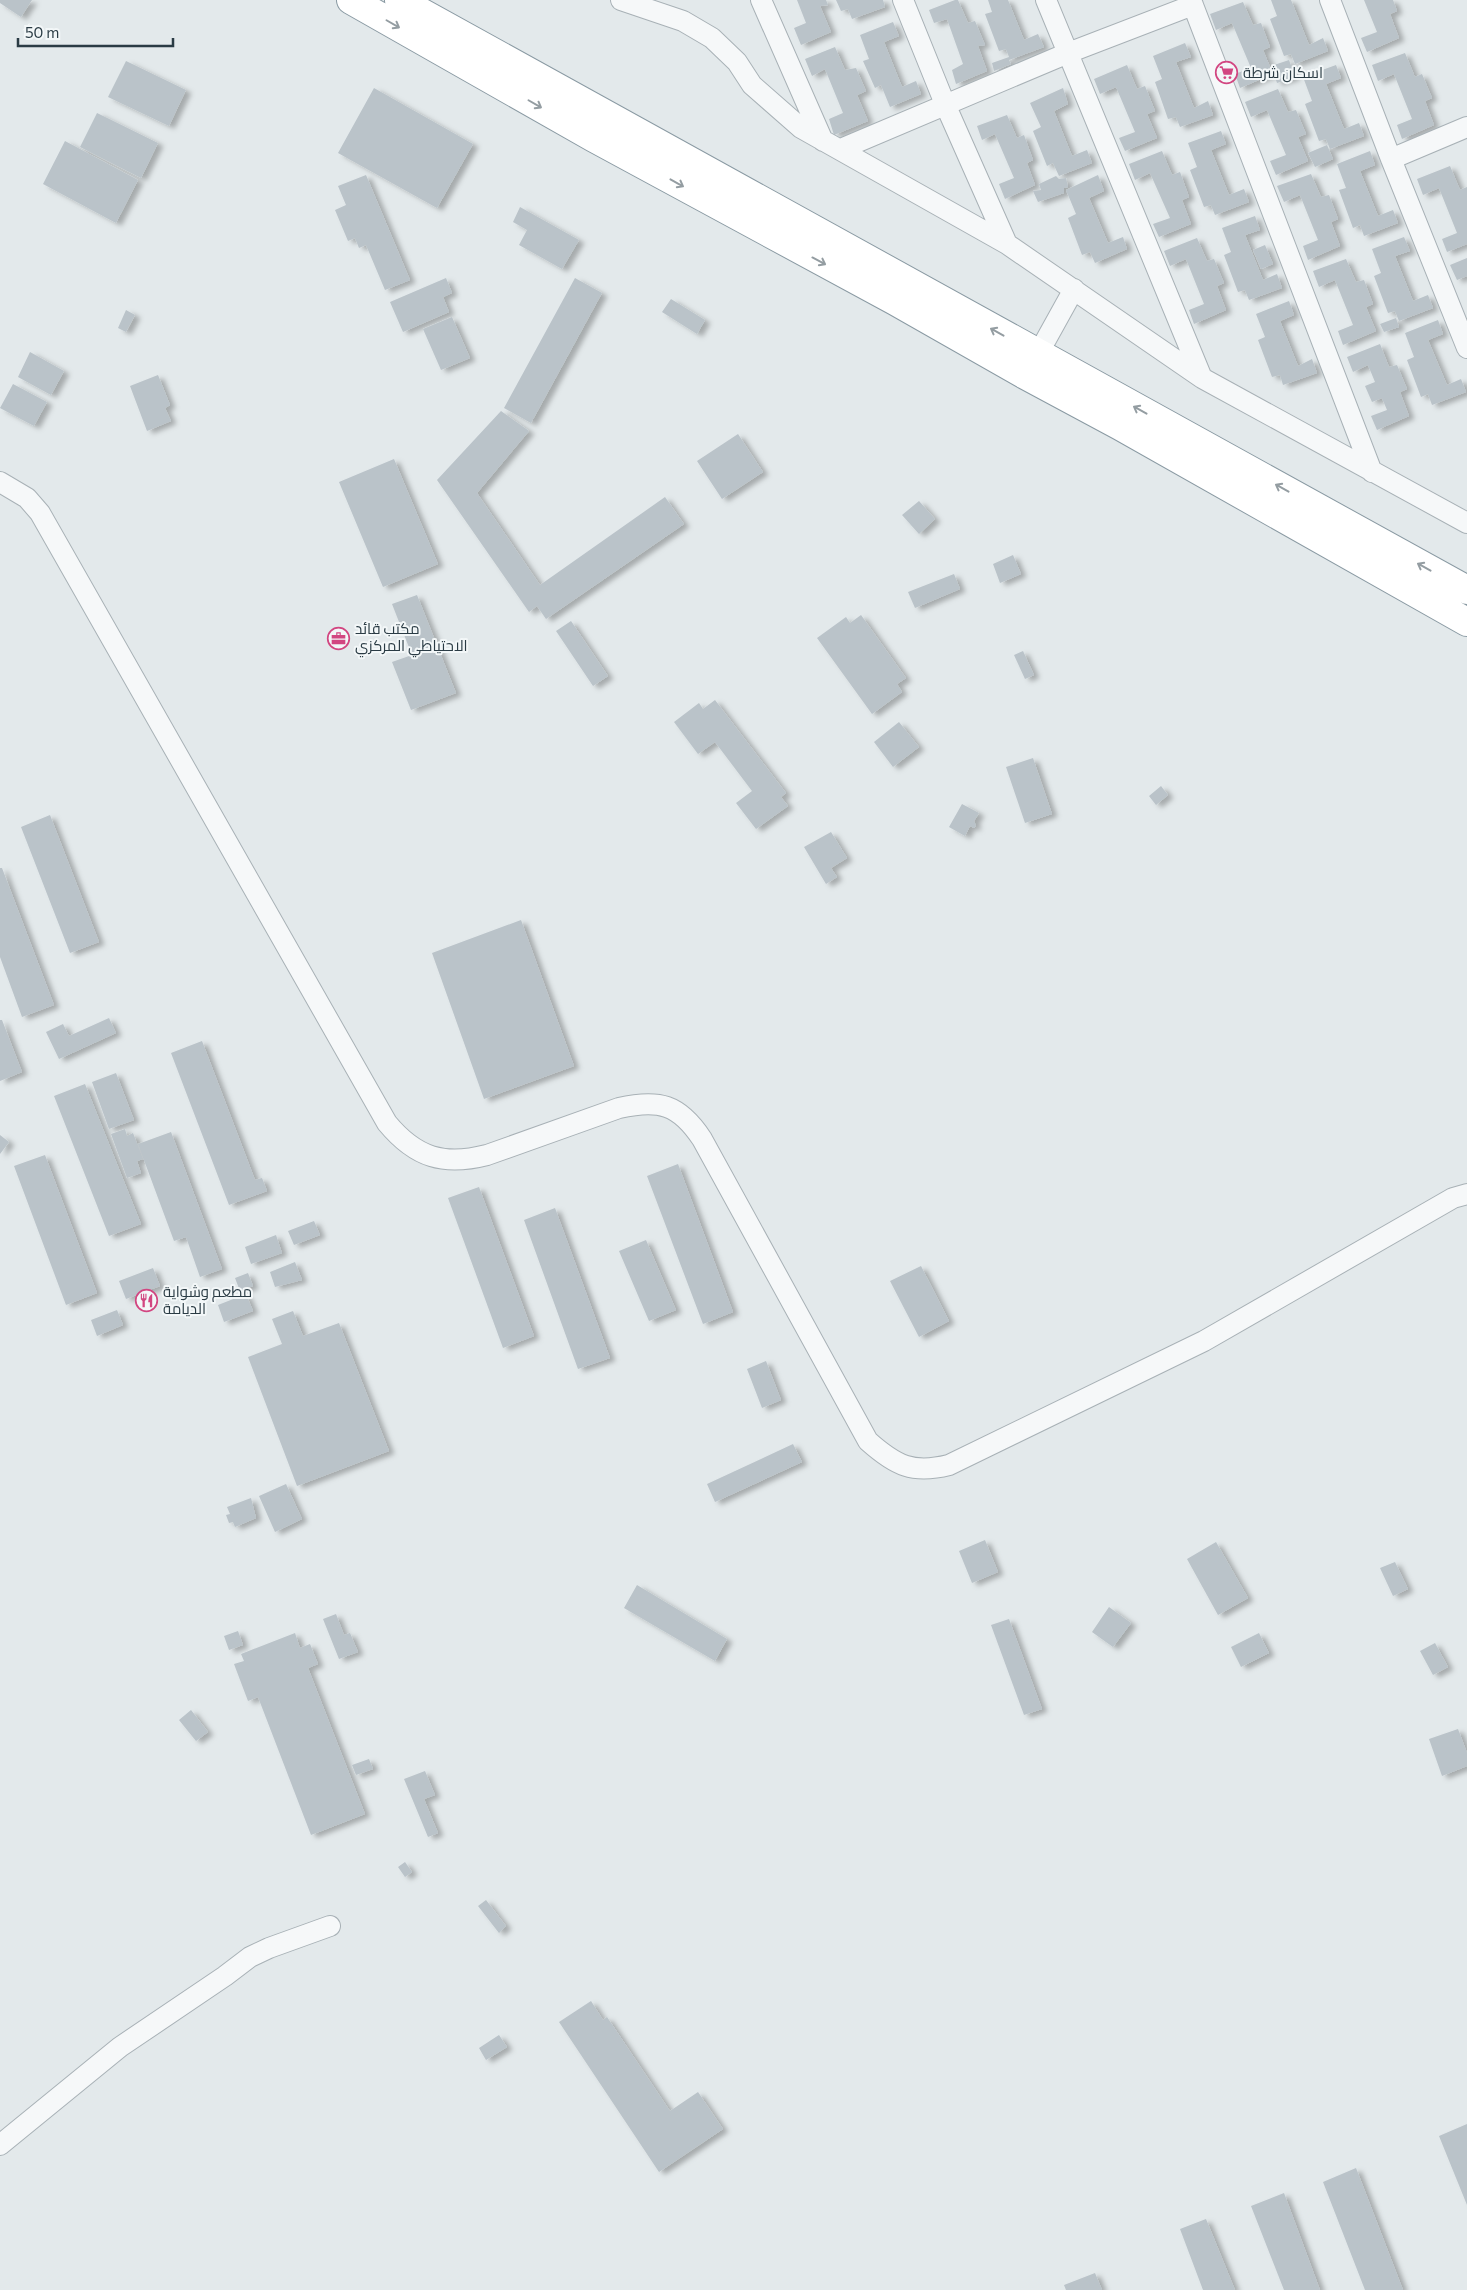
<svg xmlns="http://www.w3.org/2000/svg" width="1467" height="2290" viewBox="0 0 1467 2290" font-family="Commissioner,Cairo,sans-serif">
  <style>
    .building { fill: #bac3c9; filter: url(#shadow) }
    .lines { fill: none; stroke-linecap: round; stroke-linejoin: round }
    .minor-casing { stroke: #a8b1b6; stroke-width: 22 }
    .trunk-casing { stroke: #8a9aa3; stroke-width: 30 }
    .minor { stroke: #f6f8f9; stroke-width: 20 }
    .trunk { stroke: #fff; stroke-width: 28 }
    .oneway { stroke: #949da2 }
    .labels { text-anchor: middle; stroke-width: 4; stroke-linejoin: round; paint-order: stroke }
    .poi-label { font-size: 15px; fill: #2a3b44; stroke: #f3f7f8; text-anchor: start }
  </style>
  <defs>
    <filter id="shadow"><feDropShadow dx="5.5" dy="3" stdDeviation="2.5" flood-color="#0004"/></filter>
  </defs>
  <rect width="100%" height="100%" fill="#e3e9eb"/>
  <path class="building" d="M0,0H32L21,17L0,3Z
    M797,0H826L828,5L820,6L831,32L801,45L794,28L806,23Z
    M836,0H883L885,7L852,19L848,9L841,11Z
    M955,0H958L968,23L975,21L985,45L978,46L987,71L956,84L952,70L963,64L947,19L934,23L929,10Z
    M988,0H1008L1024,40L1038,34L1044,47L1009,60L1011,64L994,71L992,63L1009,57L1006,49L999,51L985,14L992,12Z
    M1271,0H1291L1309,45L1323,38L1328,51L1295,64L1291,54L1284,56L1270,19L1277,16Z
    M1364,0H1393L1397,11L1390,14L1399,38L1367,52L1361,38L1377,32Z
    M1243,2L1253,25L1261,23L1270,47L1263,50L1273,74L1240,88L1235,74L1251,68L1232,23L1216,30L1210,14Z
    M893,22L899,36L884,42L902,87L916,81L921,94L890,107L881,85L875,88L863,61L869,59L860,35Z
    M1185,43L1191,57L1176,62L1194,108L1208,101L1213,115L1180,127L1176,117L1168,119L1155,82L1162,79L1153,56Z
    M835,47L845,70L856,68L866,91L857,95L868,121L834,135L829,119L843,113L825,69L812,76L805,59Z
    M1405,53L1415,77L1422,74L1432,98L1425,101L1434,125L1402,139L1397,125L1412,119L1394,74L1378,81L1372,65Z
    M1289,60L1295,77L1277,83L1271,66Z
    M126,61L186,90L169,126L108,97Z
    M1127,65L1137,89L1145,86L1155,111L1147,114L1157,138L1125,151L1119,138L1135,132L1116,87L1100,94L1094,79Z
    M1336,65L1341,78L1326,84L1344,129L1359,123L1364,136L1330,149L1326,139L1319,141L1305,104L1312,101L1303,77Z
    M374,88L473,144L437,208L338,153Z
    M1063,88L1068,104L1054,111L1072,156L1087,150L1092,163L1059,176L1053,163L1047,166L1033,131L1041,127L1030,103Z
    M1278,89L1288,112L1296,110L1306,134L1298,137L1308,161L1276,175L1270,161L1286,155L1267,110L1251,117L1245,102Z
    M97,113L158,143L141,178L80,147Z
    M1007,115L1017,138L1024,135L1033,160L1027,163L1035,185L1005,199L999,184L1014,178L995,134L982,140L977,126Z
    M1221,131L1226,144L1211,150L1229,195L1244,189L1249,202L1215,215L1211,205L1204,207L1190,170L1197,167L1188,143Z
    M65,141L138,180L116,223L43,184Z
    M1327,145L1333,159L1315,167L1308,153Z
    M1162,151L1172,175L1180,172L1189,197L1182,200L1191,224L1159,237L1153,224L1170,218L1150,173L1135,180L1129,164Z
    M1370,151L1375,165L1360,171L1378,216L1393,210L1398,223L1364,236L1360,225L1353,228L1339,190L1346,188L1337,164Z
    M1450,166L1460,190L1467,187V244L1447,252L1442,239L1457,233L1439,188L1423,195L1417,179Z
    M1311,174L1321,197L1329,195L1338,219L1331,222L1340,246L1308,260L1303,246L1318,240L1300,195L1284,202L1277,186Z
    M366,175L410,280L385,290L366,245L359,248L355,238L348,241L335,210L346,205L338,186Z
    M1098,175L1104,191L1089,198L1108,243L1123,237L1127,249L1095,263L1090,252L1082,255L1068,218L1076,214L1066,190Z
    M1056,176L1059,179L1066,178L1068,187L1064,188V193L1038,202L1033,191L1041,190L1039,184Z
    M520,207L579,240L562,269L519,245L527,230L513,222Z
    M1255,216L1260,230L1245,235L1263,280L1277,274L1282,288L1249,300L1245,290L1238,292L1224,255L1231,252L1222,228Z
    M1404,237L1410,251L1395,256L1413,301L1428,295L1433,308L1399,321L1395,311L1388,313L1374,276L1381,273L1372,249Z
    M1197,238L1207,261L1214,259L1224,283L1217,286L1226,310L1194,324L1189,310L1204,304L1186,259L1170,266L1164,251Z
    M1265,245L1273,264L1261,269L1253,250Z
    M1467,258V276L1457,280L1450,265Z
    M1346,259L1356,282L1364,280L1373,304L1366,307L1376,331L1343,345L1338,331L1353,325L1335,280L1319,287L1313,271Z
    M446,278L452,293L443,297L449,312L403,332L390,302Z
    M575,278L602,293L531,423L504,408Z
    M671,299L705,320L697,334L662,312Z
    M1289,301L1294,315L1280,321L1298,366L1312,359L1317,373L1283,385L1280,375L1272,377L1258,340L1265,337L1256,314Z
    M126,310L135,315L126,332L118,328Z
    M452,317L470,358L441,370L423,329Z
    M1396,318L1399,327L1384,332L1380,324Z
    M1438,320L1443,334L1428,340L1447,385L1461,379L1466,392L1432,405L1428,394L1421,397L1407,360L1414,357L1405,333Z
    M1380,344L1389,367L1397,365L1407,389L1400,392L1409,416L1377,430L1371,416L1387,410L1382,398L1372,402L1365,386L1375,382L1368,365L1353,372L1347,357Z
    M30,352L64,371L51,395L18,377Z
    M158,375L170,405L165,408L171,421L147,431L130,386Z
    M13,384L47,402L34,426L0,408Z
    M501,411L529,431L477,493L540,585L665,497L684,524L546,619L537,606L529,612L437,480Z
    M738,434L763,472L722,499L697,461Z
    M394,459L438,564L383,587L339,482Z
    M919,501L935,519L919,534L902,515Z
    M1013,555L1021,574L1000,583L993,564Z
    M954,574L960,589L915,608L908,592Z
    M417,595L456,693L411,710L392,662L412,655L392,604Z
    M861,615L906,678L897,684L902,692L872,714L817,638L846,617L850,623Z
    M571,621L608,676L593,686L556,631Z
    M1023,651L1034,675L1025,679L1014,655Z
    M715,700L786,793L781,797L788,806L756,829L736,803L752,791L715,742L698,754L674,722L699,703L703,709Z
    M899,722L919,747L893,767L874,742Z
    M1033,758L1052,814L1025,823L1006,767Z
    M1161,786L1168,795L1156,805L1149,796Z
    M962,804L979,813L974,821L976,826L974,828L970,826L965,836L949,827Z
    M50,815L99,942L70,953L21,827Z
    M831,832L847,858L831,868L837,877L826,884L804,847Z
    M0,868H2L54,1005L22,1017L0,957Z
    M521,920L574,1066L484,1099L432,953Z
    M109,1018L116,1033L59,1059L46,1032L63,1024L69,1036Z
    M0,1020H2L22,1072L0,1081Z
    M202,1041L255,1180L262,1178L267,1191L229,1205L171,1053Z
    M116,1073L134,1120L109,1129L92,1082Z
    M85,1084L141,1224L109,1236L54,1096Z
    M125,1129L127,1136L133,1133L143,1159L137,1161L141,1173L127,1178L111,1134Z
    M171,1132L222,1269L200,1277L186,1237L174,1241L138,1144Z
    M0,1135L9,1142L0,1154Z
    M45,1155L97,1293L66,1305L14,1166Z
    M678,1164L733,1312L703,1324L647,1176Z
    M479,1187L534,1336L503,1348L448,1198Z
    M555,1208L610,1358L578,1369L524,1220Z
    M314,1221L320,1235L294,1245L288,1231Z
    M276,1235L282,1253L251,1264L245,1247Z
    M646,1240L676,1310L649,1321L619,1251Z
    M295,1262L302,1280L275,1287L270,1272Z
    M921,1266L949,1321L919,1337L890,1281Z
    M153,1268L160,1286L126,1299L119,1281Z
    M248,1273L253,1286L240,1291L235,1278Z
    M246,1294L253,1311L224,1322L218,1305Z
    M117,1310L123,1325L97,1336L91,1320Z
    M293,1311L303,1336L339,1323L389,1451L297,1486L248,1357L282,1344L272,1319Z
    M766,1361L781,1400L762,1408L747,1369Z
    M793,1444L802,1462L715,1502L707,1484Z
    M286,1484L302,1519L275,1532L259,1496Z
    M251,1498L256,1518L235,1527L233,1522L229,1523L226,1515L230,1514L227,1507Z
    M985,1540L998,1572L972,1583L959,1551Z
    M1216,1542L1248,1598L1218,1615L1187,1559Z
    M1395,1562L1408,1589L1393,1596L1380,1568Z
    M637,1585L727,1639L715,1661L624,1608Z
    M1109,1607L1131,1623L1113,1647L1092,1632Z
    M336,1614L344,1635L350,1633L358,1652L339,1659L323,1619Z
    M1009,1619L1042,1709L1024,1715L991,1625Z
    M238,1631L243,1645L229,1650L224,1636Z
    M295,1633L300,1648L310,1644L318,1664L308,1668L365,1814L311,1835L258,1697L248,1701L234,1664L244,1661L241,1654Z
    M1259,1633L1269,1653L1241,1667L1231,1647Z
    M1435,1643L1448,1667L1433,1675L1420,1651Z
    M191,1710L208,1732L196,1741L179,1720Z
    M1458,1729L1467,1753V1766L1442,1776L1429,1739Z
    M369,1759L373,1769L356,1775L352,1765Z
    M425,1771L435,1795L424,1799L438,1833L428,1837L404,1779Z
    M405,1862L412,1872L405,1877L398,1867Z
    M486,1900L506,1926L499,1933L478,1906Z
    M591,2001L603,2020L607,2017L670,2111L698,2092L723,2129L659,2172L559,2022Z
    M499,2035L507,2047L486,2060L479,2048Z
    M1467,2124V2205L1439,2136Z
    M1356,2168L1403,2290H1365L1323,2182Z
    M1284,2193L1320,2290H1284L1251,2206Z
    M1206,2219L1235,2290H1203L1180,2229Z
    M1095,2273L1102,2290H1066L1064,2285Z"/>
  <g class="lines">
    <defs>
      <path id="minor" d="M621,0L683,21L712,38L737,62L752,85L801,128L1007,244L1202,378L1467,523
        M761,0L823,141
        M903,0L945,104L1007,244
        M1046,0L1202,378
        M1191,0L1372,472
        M1330,0L1391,159L1467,348
        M841,149L1068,53L1193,5
        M1391,159L1467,127
        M1038,354L1074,289
        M0,482L27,498L40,513L387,1123C416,1158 444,1166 487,1155L619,1108C659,1099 679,1104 702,1139L868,1441C896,1466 913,1474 949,1465L1204,1341L1453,1198L1467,1194
        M0,2145L120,2047L225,1976L250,1957L269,1948L330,1926"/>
      <path id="trunk" d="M351,0L594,138L895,301L1025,375L1120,426L1467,622
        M399,0L1467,590"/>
    </defs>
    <use href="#minor" class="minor-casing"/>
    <use href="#trunk" class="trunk-casing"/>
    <use href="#minor" class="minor"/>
    <use href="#trunk" class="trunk"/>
  </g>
  <defs><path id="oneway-shaft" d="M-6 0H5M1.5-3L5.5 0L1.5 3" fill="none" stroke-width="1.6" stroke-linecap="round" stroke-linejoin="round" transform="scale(1.25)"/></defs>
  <g class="oneway">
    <use href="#oneway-shaft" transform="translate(393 24) rotate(30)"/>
    <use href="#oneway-shaft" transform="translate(535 104) rotate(30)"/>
    <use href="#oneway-shaft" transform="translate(677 183) rotate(29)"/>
    <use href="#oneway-shaft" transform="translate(819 261) rotate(28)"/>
    <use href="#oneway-shaft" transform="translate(997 332) rotate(-151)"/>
    <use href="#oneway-shaft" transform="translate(1140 410) rotate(-151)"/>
    <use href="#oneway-shaft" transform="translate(1282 488) rotate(-151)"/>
    <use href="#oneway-shaft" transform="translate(1424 567) rotate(-151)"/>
  </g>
  <defs>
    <symbol id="supermarket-ring" viewBox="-11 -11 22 22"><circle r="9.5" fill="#f3f7f8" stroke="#d24681" stroke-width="1.5"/><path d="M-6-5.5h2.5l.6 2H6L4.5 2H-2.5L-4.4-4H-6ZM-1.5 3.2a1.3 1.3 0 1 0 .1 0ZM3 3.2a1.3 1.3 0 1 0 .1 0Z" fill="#d24681"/></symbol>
    <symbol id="office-ring" viewBox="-11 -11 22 22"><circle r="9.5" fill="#f3f7f8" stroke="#d24681" stroke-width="1.5"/><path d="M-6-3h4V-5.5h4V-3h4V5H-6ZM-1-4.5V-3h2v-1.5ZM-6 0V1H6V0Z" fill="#d24681"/></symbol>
    <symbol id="restaurant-ring" viewBox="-11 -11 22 22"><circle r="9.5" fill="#f3f7f8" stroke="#d24681" stroke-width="1.5"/><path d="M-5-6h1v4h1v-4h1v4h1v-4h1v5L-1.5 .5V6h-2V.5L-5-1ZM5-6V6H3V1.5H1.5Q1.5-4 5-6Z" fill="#d24681"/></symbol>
  </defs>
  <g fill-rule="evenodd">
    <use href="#supermarket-ring" x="1214" y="60" width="25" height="25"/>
    <use href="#office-ring" x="326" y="626" width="25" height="25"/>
    <use href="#restaurant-ring" x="134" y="1288" width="25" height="25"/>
  </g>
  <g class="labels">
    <g class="poi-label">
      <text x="1243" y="78">اسكان شرطة</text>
      <text x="355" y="634">مكتب قائد<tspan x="355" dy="17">الاحتياطي المركزي</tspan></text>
      <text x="163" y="1297">مطعم وشواية<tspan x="163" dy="17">الديامة</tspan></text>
    </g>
  </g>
  <path d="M18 38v8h155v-8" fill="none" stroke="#2a3b44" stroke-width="2.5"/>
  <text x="25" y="38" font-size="15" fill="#2a3b44" stroke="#f3f7f8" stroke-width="4" paint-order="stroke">50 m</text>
</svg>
